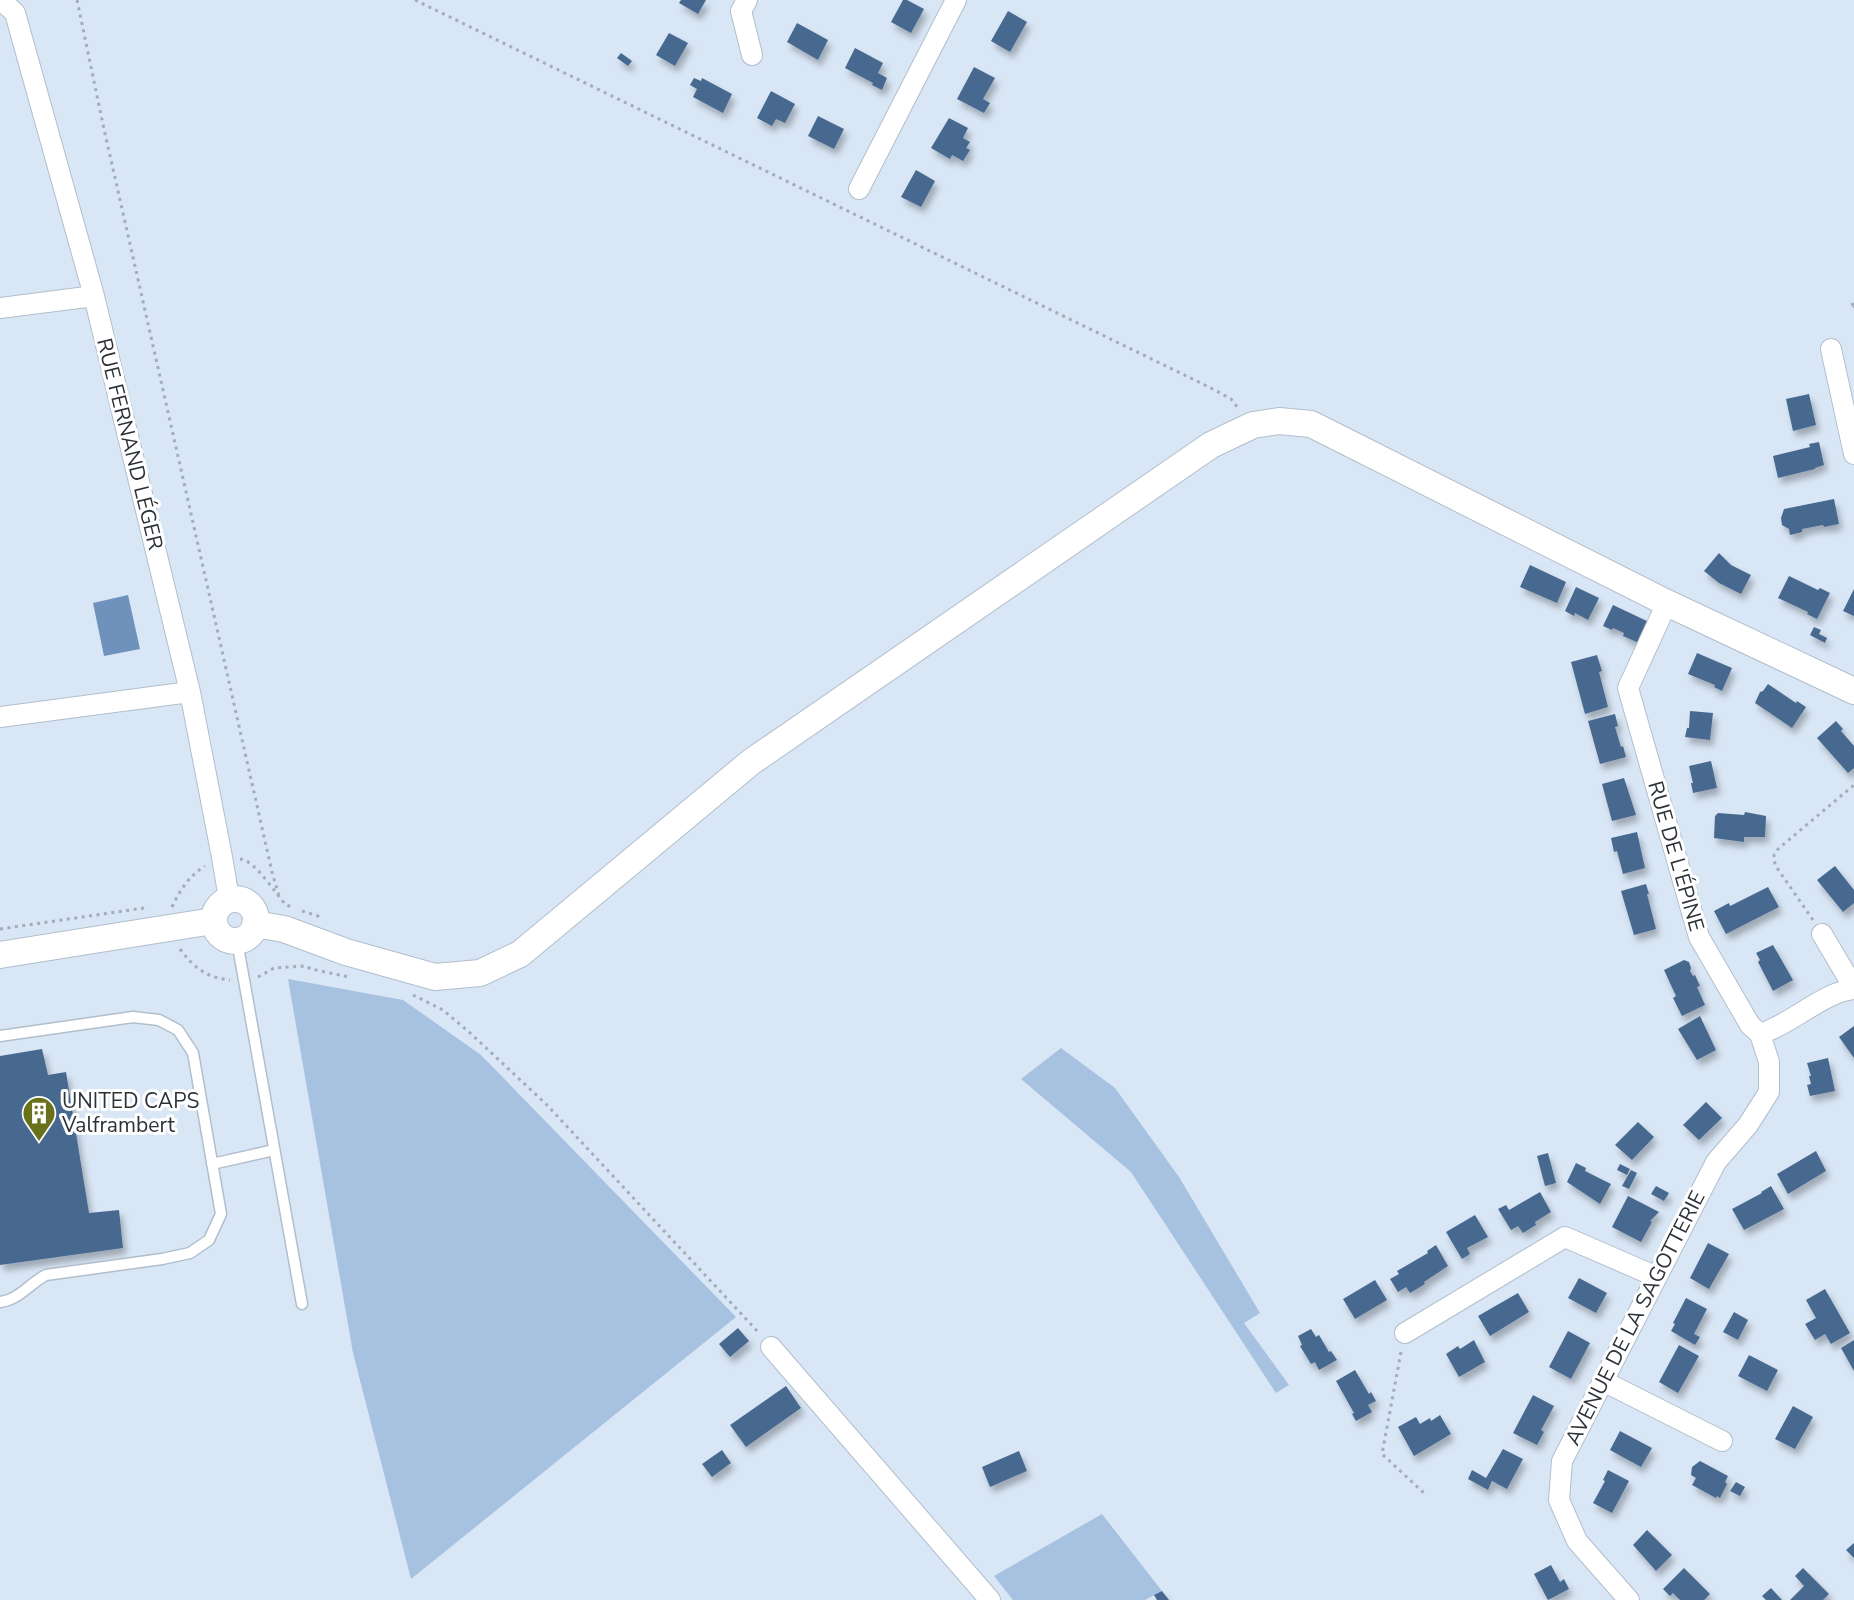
<svg xmlns="http://www.w3.org/2000/svg" width="1854" height="1600" viewBox="0 0 1854 1600" font-family="'Nunito Sans',sans-serif">
  <style>
    .green { fill: #a7c1e0 }
    .water { fill: #6e92bb }
    .building { fill: #47698f; filter: url(#shadow) }
    .lines { fill: none; stroke-linecap: round; stroke-linejoin: round }
    .service-casing { stroke: #b1becc; stroke-width: 13 }
    .minor-casing { stroke: #b1becc; stroke-width: 22 }
    .tertiary-casing { stroke: #b1becc; stroke-width: 28 }
    .path { stroke: #a3adb9; stroke-width: 3; stroke-dasharray: 3 4.5; stroke-linecap: butt }
    .service { stroke: #fff; stroke-width: 10 }
    .minor { stroke: #fff; stroke-width: 20 }
    .tertiary { stroke: #fff; stroke-width: 26 }
    .labels { text-anchor: middle; stroke-width: 6; stroke-linejoin: round; paint-order: stroke }
    .street-label { font-size: 21px; fill: #2d3238; stroke: #fff }
    .poi-label { font-size: 21px; fill: #2d3238; stroke: #fff; text-anchor: start }
  </style>
  <defs>
    <filter id="shadow"><feDropShadow dx="3.5" dy="6" stdDeviation="3" flood-color="#0004"/></filter>
  </defs>
  <rect width="100%" height="100%" fill="#d9e6f5"/>
  <path class="green" d="M288,979L403,1000L481,1055L736,1317L411,1579L353,1353Z
    M1061,1048L1115,1088L1179,1177L1260,1313L1244,1323L1289,1385L1276,1393L1131,1172L1021,1079Z
    M1102,1514L1162,1591L1145,1600H1013L994,1576Z"/>
  <path class="water" d="M128,595L140,649L104,656L93,603Z"/>
  <path class="building" d="M681,0H706L698,14L679,3Z
    M903,0H907L924,9L911,33L891,22Z
    M1008,11L1027,22L1010,52L991,41Z
    M797,23L828,40L818,60L787,42Z
    M669,33L688,43L675,66L656,55Z
    M855,48L883,63L878,73L887,78L882,90L872,85L873,83L845,68Z
    M621,53L632,61L628,66L617,58Z
    M974,67L995,78L983,99L990,103L984,113L957,99Z
    M694,78L701,81L702,78L732,94L723,113L693,97L697,89L690,85Z
    M771,91L795,104L785,123L776,119L772,126L757,118Z
    M818,116L844,129L834,149L808,136Z
    M949,118L968,128L963,138L970,142L966,148L970,150L963,161L952,155L950,159L931,148Z
    M916,170L935,181L921,207L901,197Z
    M1809,394L1816,425L1793,431L1786,399Z
    M1819,442L1824,465L1815,468V469L1778,478L1773,456L1810,447L1809,444Z
    M1834,499L1839,524L1824,527L1823,525L1802,529V532L1790,535L1789,529L1782,525L1781,518L1784,509Z
    M1719,553L1731,565L1751,575L1741,594L1719,583L1704,571Z
    M1530,565L1566,582L1557,603L1520,587Z
    M1789,576L1818,590L1820,588L1830,593L1817,619L1807,614L1808,612L1778,598Z
    M1576,587L1599,598L1588,620L1575,613L1574,616L1565,611Z
    M1854,589V616L1843,611Z
    M1613,605L1649,622L1639,643L1623,636L1624,633L1613,628L1612,630L1603,626Z
    M1814,627L1821,630L1819,634L1827,638L1825,643L1810,635Z
    M1697,653L1732,668L1722,691L1714,687L1715,685L1688,674Z
    M1597,655L1602,671L1599,672L1608,707L1585,714L1571,662Z
    M1768,684L1796,703L1797,701L1806,707L1792,728L1755,703L1760,692L1763,691Z
    M1690,711L1713,713L1710,740L1685,737L1687,728H1689Z
    M1615,714L1618,726L1615,727L1621,747L1623,746L1626,757L1600,764L1588,721Z
    M1836,721L1843,729L1841,731L1854,746V768L1848,773L1817,738Z
    M1711,761L1717,788L1693,793L1691,783H1693L1689,766Z
    M1624,778L1636,815L1612,821L1602,784Z
    M1745,812L1766,816L1765,837H1744V842L1714,838L1715,816L1718,813L1744,815Z
    M1637,832L1645,868L1623,874L1617,851L1614,852L1611,838Z
    M1835,866L1854,890V903L1843,912L1817,880Z
    M1646,884L1649,894H1647L1656,929L1634,935L1621,891Z
    M1768,887L1779,907L1726,934L1714,911L1729,903L1730,906Z
    M1773,945L1793,980L1773,991L1758,962L1760,960L1756,953Z
    M1684,960L1689,962L1691,968L1690,971L1693,976L1695,975L1700,986L1697,987L1705,1005L1682,1016L1673,998L1676,996L1664,970Z
    M1700,1016L1716,1050L1697,1060L1678,1029Z
    M1854,1026V1058L1839,1037Z
    M42,1049L48,1075L66,1072L89,1213L119,1210L123,1248L0,1265V1056Z
    M1828,1058L1835,1091L1810,1096L1807,1085L1811,1084L1809,1076H1811L1807,1063Z
    M1706,1102L1722,1118L1699,1140L1683,1125Z
    M1638,1122L1654,1137L1632,1160L1615,1145Z
    M1816,1151L1826,1171L1788,1194L1777,1174Z
    M1548,1153L1556,1183L1545,1186L1537,1156Z
    M1576,1163L1586,1168L1585,1171L1611,1184L1600,1204L1567,1182Z
    M1620,1164L1630,1169L1627,1175L1617,1170Z
    M1631,1170L1637,1173L1629,1189L1622,1186Z
    M1656,1186L1669,1193L1664,1201L1651,1194Z
    M1771,1186L1784,1209L1744,1230L1732,1209L1762,1193L1761,1192Z
    M1540,1192L1551,1212L1535,1222L1536,1225L1523,1233L1518,1226L1511,1230L1498,1209L1506,1205L1509,1210Z
    M1628,1196L1659,1212L1650,1221L1652,1222L1641,1242L1612,1227Z
    M1475,1215L1488,1237L1467,1248L1470,1254L1462,1259L1446,1232Z
    M1708,1243L1729,1254L1709,1289L1690,1278Z
    M1436,1245L1448,1266L1424,1282L1425,1284L1410,1293L1406,1287L1398,1292L1390,1279L1399,1274L1397,1271L1428,1253L1427,1251Z
    M1579,1278L1607,1293L1596,1313L1568,1298Z
    M1375,1280L1387,1300L1355,1319L1343,1299Z
    M1825,1289L1850,1333L1831,1344L1825,1334L1815,1340L1805,1324L1816,1318L1806,1300Z
    M1518,1293L1529,1312L1490,1336L1478,1316Z
    M1686,1298L1707,1309L1694,1334L1700,1337L1695,1345L1671,1331L1675,1324L1673,1323Z
    M1734,1312L1748,1320L1738,1340L1723,1332Z
    M738,1328L749,1341L730,1357L719,1344Z
    M1311,1329L1316,1337L1319,1335L1329,1352L1331,1351L1337,1360L1319,1370L1315,1362L1311,1364L1300,1346L1302,1345L1298,1336Z
    M1568,1331L1590,1343L1571,1379L1549,1367Z
    M1474,1340L1485,1362L1459,1377L1446,1354L1458,1346L1460,1349Z
    M1854,1340V1371L1841,1348Z
    M1679,1345L1699,1356L1678,1393L1659,1382Z
    M1749,1355L1778,1370L1767,1391L1738,1376Z
    M1355,1370L1369,1394L1371,1392L1376,1401L1368,1405L1372,1412L1356,1421L1352,1414L1354,1413L1336,1381Z
    M786,1386L801,1408L746,1447L730,1425Z
    M1533,1395L1554,1406L1541,1430L1544,1432L1537,1445L1513,1433Z
    M1793,1406L1813,1417L1795,1449L1775,1439Z
    M1440,1415L1451,1434L1414,1456L1398,1427L1416,1417L1420,1424L1430,1418L1431,1421Z
    M1620,1431L1652,1448L1641,1467L1610,1450Z
    M1503,1449L1523,1459L1507,1489L1492,1481L1488,1490L1468,1479L1472,1470L1486,1478Z
    M722,1450L731,1463L712,1477L702,1464Z
    M1019,1451L1027,1471L990,1487L982,1467Z
    M1700,1461L1728,1476L1725,1482L1727,1484L1720,1498L1717,1496L1716,1498L1692,1485L1696,1478L1691,1475L1692,1467Z
    M1608,1470L1629,1481L1612,1513L1593,1503L1605,1481L1603,1480Z
    M1736,1482L1745,1487L1740,1496L1730,1491Z
    M1647,1530L1672,1555L1656,1571L1633,1545Z
    M1854,1543V1558L1846,1550Z
    M1551,1565L1560,1582L1564,1579L1569,1589L1548,1600L1534,1574Z
    M1684,1568L1710,1594L1704,1600H1680L1673,1593L1670,1596L1663,1589Z
    M1803,1568L1829,1594L1823,1600H1790L1804,1586L1795,1576Z
    M1771,1588L1782,1600H1766L1762,1596Z
    M1162,1591L1169,1600H1157L1154,1595Z"/>
  <g class="lines">
    <defs>
      <path id="service" d="M237,941L302,1304
        M0,1036L133,1017L159,1020L178,1030L193,1053L221,1214L209,1240L190,1253L162,1259L46,1275C30,1283 19,1300 0,1302
        M212,1164L274,1150"/>
      <path id="minor" d="M1,0L15,13L94,296L190,692L222,857L229,899
        M747,0L741,11L752,55
        M859,189L956,0
        M0,308L94,296
        M1831,349L1854,454
        M1667,603L1628,688L1699,937L1750,1025L1760,1034C1792,1024 1823,992 1854,989
        M0,717L190,692
        M1822,934L1854,988
        M1405,1333L1565,1237L1657,1277
        M771,1347L990,1600
        M1603,1381L1722,1441
        M1629,1600L1577,1541L1559,1500L1562,1461L1716,1162L1748,1125L1769,1092V1062L1760,1034"/>
      <path id="tertiary" d="M214 920a21 21 0 1 1 42 0a21 21 0 1 1-42 0Z
        M255,924L284,929L346,952L435,977L480,973L520,954L751,762L1211,445L1253,425L1279,421L1311,424L1667,603L1854,691
        M0,955L213,921"/>
    </defs>
    <use href="#service" class="service-casing"/>
    <use href="#minor" class="minor-casing"/>
    <use href="#tertiary" class="tertiary-casing"/>
    <path class="path" d="M77,0L104,129L272,872L279,896
      M415,0L1211,388L1231,399L1238,408
      M1854,304L1850,305L1854,307
      M240,859C255,860 275,893 286,905L293,907
      M172,907C180,890 189,876 205,866
      M302,911L318,916L320,919
      M1813,920L1775,865L1774,855L1778,849L1854,785
      M0,929L144,908
      M180,949C193,967 207,978 230,980
      M258,977L274,968L306,966L311,969L349,977
      M413,995L443,1010L469,1032L546,1104L759,1333
      M1401,1352L1382,1454L1425,1494"/>
    <use href="#service" class="service"/>
    <use href="#minor" class="minor"/>
    <use href="#tertiary" class="tertiary"/>
  </g>
  <defs>
    <symbol id="building-pin" viewBox="-11 -11 22 30"><path d="M0 17L-7.5 6A9.5 9.5 0 1 1 7.5 6Z" fill="#69721b" stroke="#fff"/><path d="M-4-6H4V6H1V3H-1V6H-4ZM-2.5-4.3h1.7v1.8h-1.7ZM.8-4.3h1.7v1.8H.8ZM-2.5-1h1.7V.8h-1.7ZM.8-1h1.7V.8H.8Z" fill="#fff"/></symbol>
  </defs>
  <g fill-rule="evenodd">
    <use href="#building-pin" x="20" y="1094" width="38" height="52"/>
  </g>
  <g class="labels">
    <g class="street-label">
      <text transform="translate(130 444) rotate(76)" y="7">RUE FERNAND LÉGER</text>
      <text transform="translate(1676 856) rotate(74)" y="7">RUE DE L'ÉPINE</text>
      <text transform="translate(1635 1318) rotate(-63)" y="7">AVENUE DE LA SAGOTTERIE</text>
    </g>
    <g class="poi-label">
      <text x="62" y="1108">UNITED CAPS<tspan x="62" dy="24">Valframbert</tspan></text>
    </g>
  </g>
</svg>
